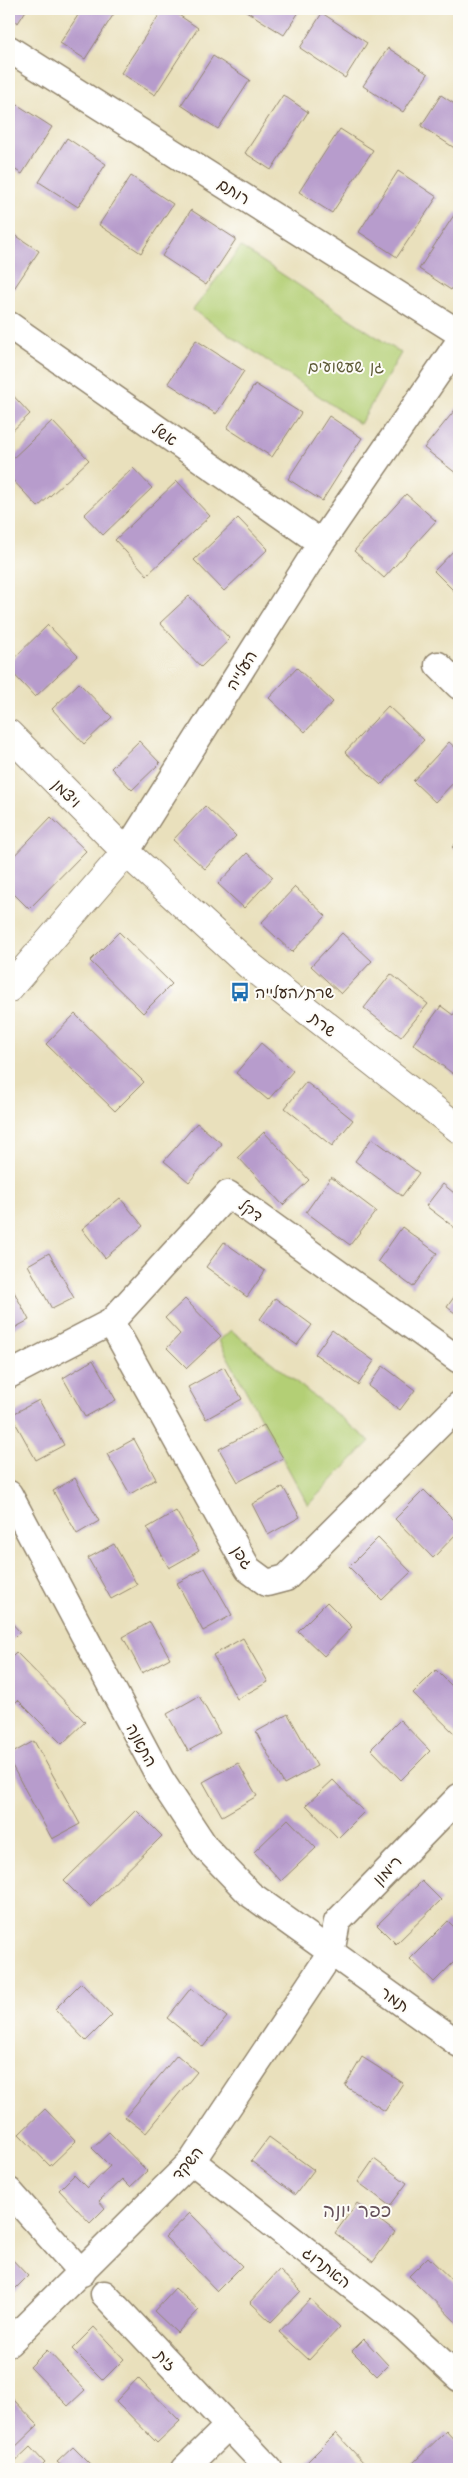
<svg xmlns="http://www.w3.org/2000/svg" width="468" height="2478" viewBox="0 0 468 2478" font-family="'Architects Daughter','Playpen Sans Hebrew',sans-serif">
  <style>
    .green { fill: #b3cf75; stroke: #777c4a }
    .building { fill: #b79ccc }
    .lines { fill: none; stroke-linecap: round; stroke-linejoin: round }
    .minor-casing { stroke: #92856d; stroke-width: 29 }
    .tertiary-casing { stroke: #92856d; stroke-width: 30 }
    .minor { stroke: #fff; stroke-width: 26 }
    .tertiary { stroke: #fff; stroke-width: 28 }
    .labels { text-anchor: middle; stroke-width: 4; stroke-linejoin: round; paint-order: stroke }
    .street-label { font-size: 16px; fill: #3b2a1e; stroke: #fdfcf7 }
    .park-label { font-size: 16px; fill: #5f5c38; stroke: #fdfcf7 }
    .poi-label { font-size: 16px; fill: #3b2a1e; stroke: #fdfcf7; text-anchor: start }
    .quarter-label { font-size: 19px; fill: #66525b; stroke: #fdfcf7 }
  </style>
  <rect width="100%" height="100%" fill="#fdfcf7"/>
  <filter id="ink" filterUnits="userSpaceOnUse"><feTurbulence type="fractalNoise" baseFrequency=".02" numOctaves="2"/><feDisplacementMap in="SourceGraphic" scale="10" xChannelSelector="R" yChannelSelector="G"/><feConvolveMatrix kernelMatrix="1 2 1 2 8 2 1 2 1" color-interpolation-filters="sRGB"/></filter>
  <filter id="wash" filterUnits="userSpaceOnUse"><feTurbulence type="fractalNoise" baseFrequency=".0096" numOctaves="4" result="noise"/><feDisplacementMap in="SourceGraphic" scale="20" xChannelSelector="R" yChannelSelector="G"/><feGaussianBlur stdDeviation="1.12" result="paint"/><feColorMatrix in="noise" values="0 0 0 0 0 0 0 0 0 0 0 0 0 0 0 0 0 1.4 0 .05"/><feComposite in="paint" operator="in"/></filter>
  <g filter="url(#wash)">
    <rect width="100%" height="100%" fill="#e9e0bc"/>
    <path class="green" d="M241,247L401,353L360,424L193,310Z
      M231,1330L370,1441L308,1505L219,1341Z"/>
    <g id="blocks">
      <path class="building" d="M9,9H27L18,23L9,17Z
        M82,9H117L85,59L60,43Z
        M163,9H170L198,28L155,95L121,73Z
        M243,9H301L284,35Z
        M322,13L367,43L345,78L300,48Z
        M388,48L428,74L403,112L363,86Z
        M213,56L250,80L218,129L181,105Z
        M283,95L308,112L271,170L245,153Z
        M441,95L459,107V151L421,126Z
        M10,100L52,127L22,174L9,166Z
        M340,129L373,150L332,213L299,192Z
        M67,138L106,164L78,207L39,182Z
        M398,171L437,197L397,257L359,232Z
        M131,176L173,204L141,253L99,225Z
        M191,210L236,239L206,285L162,256Z
        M456,212L459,214V278L451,290L419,269Z
        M9,231L39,251L13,290L9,287Z
        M196,340L244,371L216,414L168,383Z
        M255,384L301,413L272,457L227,428Z
        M9,391L30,414L9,434Z
        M459,405V472L457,474L424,448Z
        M329,416L362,438L322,501L288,479Z
        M52,421L89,460L38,507L9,476V462Z
        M133,468L152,488L103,535L84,515Z
        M177,481L210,516L147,575L115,540Z
        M406,494L436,521L384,578L354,551Z
        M238,518L268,549L224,591L194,560Z
        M457,547L459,549V596L434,571Z
        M189,596L230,639L201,667L160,623Z
        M48,625L78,656L35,697L9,669V663Z
        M297,668L333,702L305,732L269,698Z
        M79,683L112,717L84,744L52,709Z
        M388,706L424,740L381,785L345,752Z
        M139,741L160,763L132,790L111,768Z
        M449,742L459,751V777L435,802L413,781Z
        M205,806L236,836L205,869L173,840Z
        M51,817L86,851L29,909L9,889V861Z
        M459,840V854L452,847Z
        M247,853L273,877L244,908L218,884Z
        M295,887L326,916L292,952L261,923Z
        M119,932L172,984L143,1013L90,961Z
        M342,933L372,961L341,994L311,966Z
        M391,974L428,1004L401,1037L364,1008Z
        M441,1006L453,1015L459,1007V1071L456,1076L413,1044Z
        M75,1014L144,1082L115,1111L46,1044Z
        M261,1043L293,1071L268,1100L236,1073Z
        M306,1082L353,1120L332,1146L285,1108Z
        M197,1123L222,1144L189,1182L164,1161Z
        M264,1132L309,1180L283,1205L238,1157Z
        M372,1138L419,1173L402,1196L355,1161Z
        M331,1177L376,1211L350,1245L306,1212Z
        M443,1184L459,1197V1231L426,1206Z
        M120,1198L143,1226L105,1258L82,1229Z
        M402,1227L437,1253L413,1287L378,1261Z
        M224,1242L265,1271L247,1297L206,1267Z
        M49,1253L74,1298L52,1309L28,1265Z
        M12,1288L29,1320L9,1331V1290Z
        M459,1290V1316L447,1307Z
        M275,1298L312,1325L297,1345L260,1319Z
        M185,1299L221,1336L187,1368L167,1348L180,1334L165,1318Z
        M332,1330L374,1361L358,1385L315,1354Z
        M93,1360L116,1400L85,1417L63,1378Z
        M383,1366L415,1390L400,1410L368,1386Z
        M224,1367L242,1399L206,1419L188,1387Z
        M39,1400L64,1445L36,1460L11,1415Z
        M264,1425L283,1458L238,1482L219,1449Z
        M134,1439L156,1479L130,1494L107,1454Z
        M75,1478L99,1521L77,1534L53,1491Z
        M283,1487L300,1517L268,1535L252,1504Z
        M424,1490L459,1525V1531L433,1558L395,1519Z
        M176,1511L199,1551L169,1568L147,1528Z
        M378,1538L411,1572L382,1600L349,1567Z
        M114,1544L137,1585L111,1599L88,1558Z
        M205,1568L232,1615L203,1631L177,1583Z
        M327,1602L352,1627L324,1656L298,1631Z
        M9,1620L20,1632L9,1643Z
        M150,1622L170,1658L142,1673L123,1637Z
        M243,1638L268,1682L237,1699L213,1655Z
        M16,1652L85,1722L62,1744L18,1700L9,1709V1659Z
        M436,1670L459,1693V1732L456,1735L413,1693Z
        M199,1696L220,1733L188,1751L167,1714Z
        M288,1714L317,1766L284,1784L256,1732Z
        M400,1720L430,1751L401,1780L371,1749Z
        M34,1741L80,1824L52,1839L9,1760V1755Z
        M238,1763L257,1796L222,1816L203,1782Z
        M333,1780L364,1812L338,1838L306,1805Z
        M136,1810L162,1836L90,1907L64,1881Z
        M288,1819L316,1848L281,1881L254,1852Z
        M422,1881L441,1900L396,1944L377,1925Z
        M448,1921L459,1932V1957L434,1982L410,1959Z
        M81,1983L112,2015L86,2041L55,2009Z
        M191,1988L227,2017L203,2047L167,2018Z
        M177,2055L197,2072L146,2133L125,2117Z
        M362,2057L403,2083L385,2111L345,2086Z
        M45,2109L76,2141L50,2166L19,2134Z
        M109,2132L147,2171L130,2187L122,2179L99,2201L105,2208L90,2223L59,2190L74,2175L87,2188L110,2166L92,2148Z
        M269,2137L314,2170L295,2195L251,2161Z
        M374,2159L407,2183L390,2206L358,2182Z
        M357,2203L395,2232L373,2262L335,2233Z
        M190,2213L242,2266L217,2291L165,2237Z
        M9,2256L28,2276L14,2290L9,2284Z
        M428,2257L459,2287V2325L409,2276Z
        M279,2270L301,2291L271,2322L250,2302Z
        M175,2288L199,2310L177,2333L154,2311Z
        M310,2299L340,2327L309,2360L279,2332Z
        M94,2327L124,2359L103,2380L72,2349Z
        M364,2339L388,2365L377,2376L352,2351Z
        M47,2350L85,2390L68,2406L30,2367Z
        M138,2378L180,2421L157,2443L116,2401Z
        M10,2396L38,2425L11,2451L9,2449Z
        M446,2431L459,2445V2469H415L411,2465Z
        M336,2433L364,2463L357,2469H300Z
        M30,2447L45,2463L39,2469H11L9,2467Z
        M73,2447L93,2467L91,2469H65L57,2462Z"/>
    </g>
  </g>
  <g filter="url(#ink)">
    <use href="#blocks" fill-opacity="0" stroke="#92856d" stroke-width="1"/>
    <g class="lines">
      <defs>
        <path id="minor" d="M9,49L459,333
          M9,325L321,543
          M438,665L459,686
          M126,852L321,543L459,342
          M111,1322L248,1569L267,1583L286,1578L459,1405
          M9,1375L111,1322L228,1194L459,1360
          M9,1494L161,1780L206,1848L250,1894L459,2044
          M192,2161L405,2328L459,2378
          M9,2191L82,2273
          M104,2294L269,2469
          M9,2343L192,2161L331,1953L337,1922L459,1797
          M184,2469L228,2426"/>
        <path id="tertiary" d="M9,734L126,852L249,965L459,1129
          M9,988L126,852"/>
      </defs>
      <use href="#minor" class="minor-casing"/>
      <use href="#tertiary" class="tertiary-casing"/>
      <use href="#minor" class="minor"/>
      <use href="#tertiary" class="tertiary"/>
    </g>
  </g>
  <defs>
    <symbol id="bus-bare" viewBox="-9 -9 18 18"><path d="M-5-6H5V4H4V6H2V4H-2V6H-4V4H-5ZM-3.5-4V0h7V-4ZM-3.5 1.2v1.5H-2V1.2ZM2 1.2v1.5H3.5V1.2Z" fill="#1f6fb2" stroke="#fdfcf7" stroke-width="2.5" paint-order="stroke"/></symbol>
  </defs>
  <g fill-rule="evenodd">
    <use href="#bus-bare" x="226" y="978" width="28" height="28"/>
  </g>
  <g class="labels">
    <g class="street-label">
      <text transform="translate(234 191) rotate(32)" y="6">רותם</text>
      <text transform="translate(165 434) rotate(35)" y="6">אשל</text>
      <text transform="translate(241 670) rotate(-58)" y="6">העלייה</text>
      <text transform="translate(67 793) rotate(45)" y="6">ויצמן</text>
      <text transform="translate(323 1024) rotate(38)" y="6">שרת</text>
      <text transform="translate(251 1210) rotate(36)" y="6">דקל</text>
      <text transform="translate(243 1557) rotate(56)" y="6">גפן</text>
      <text transform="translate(142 1745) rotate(62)" y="6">התאנה</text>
      <text transform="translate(387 1870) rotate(-46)" y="6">רימון</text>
      <text transform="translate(395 1999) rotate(35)" y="6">תמר</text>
      <text transform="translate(187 2163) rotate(-50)" y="6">השקד</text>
      <text transform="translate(327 2267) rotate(38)" y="6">האתרוג</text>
      <text transform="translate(166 2360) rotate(47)" y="6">זית</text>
    </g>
    <g class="park-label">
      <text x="346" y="372">גן שעשועים</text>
    </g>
    <g class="poi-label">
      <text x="255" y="998">שרת/העלייה</text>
    </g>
    <g class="quarter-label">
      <text x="357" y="2217">כפר יונה</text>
    </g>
  </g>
  <rect width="468" height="2478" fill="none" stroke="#fdfcf7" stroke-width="30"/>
</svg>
